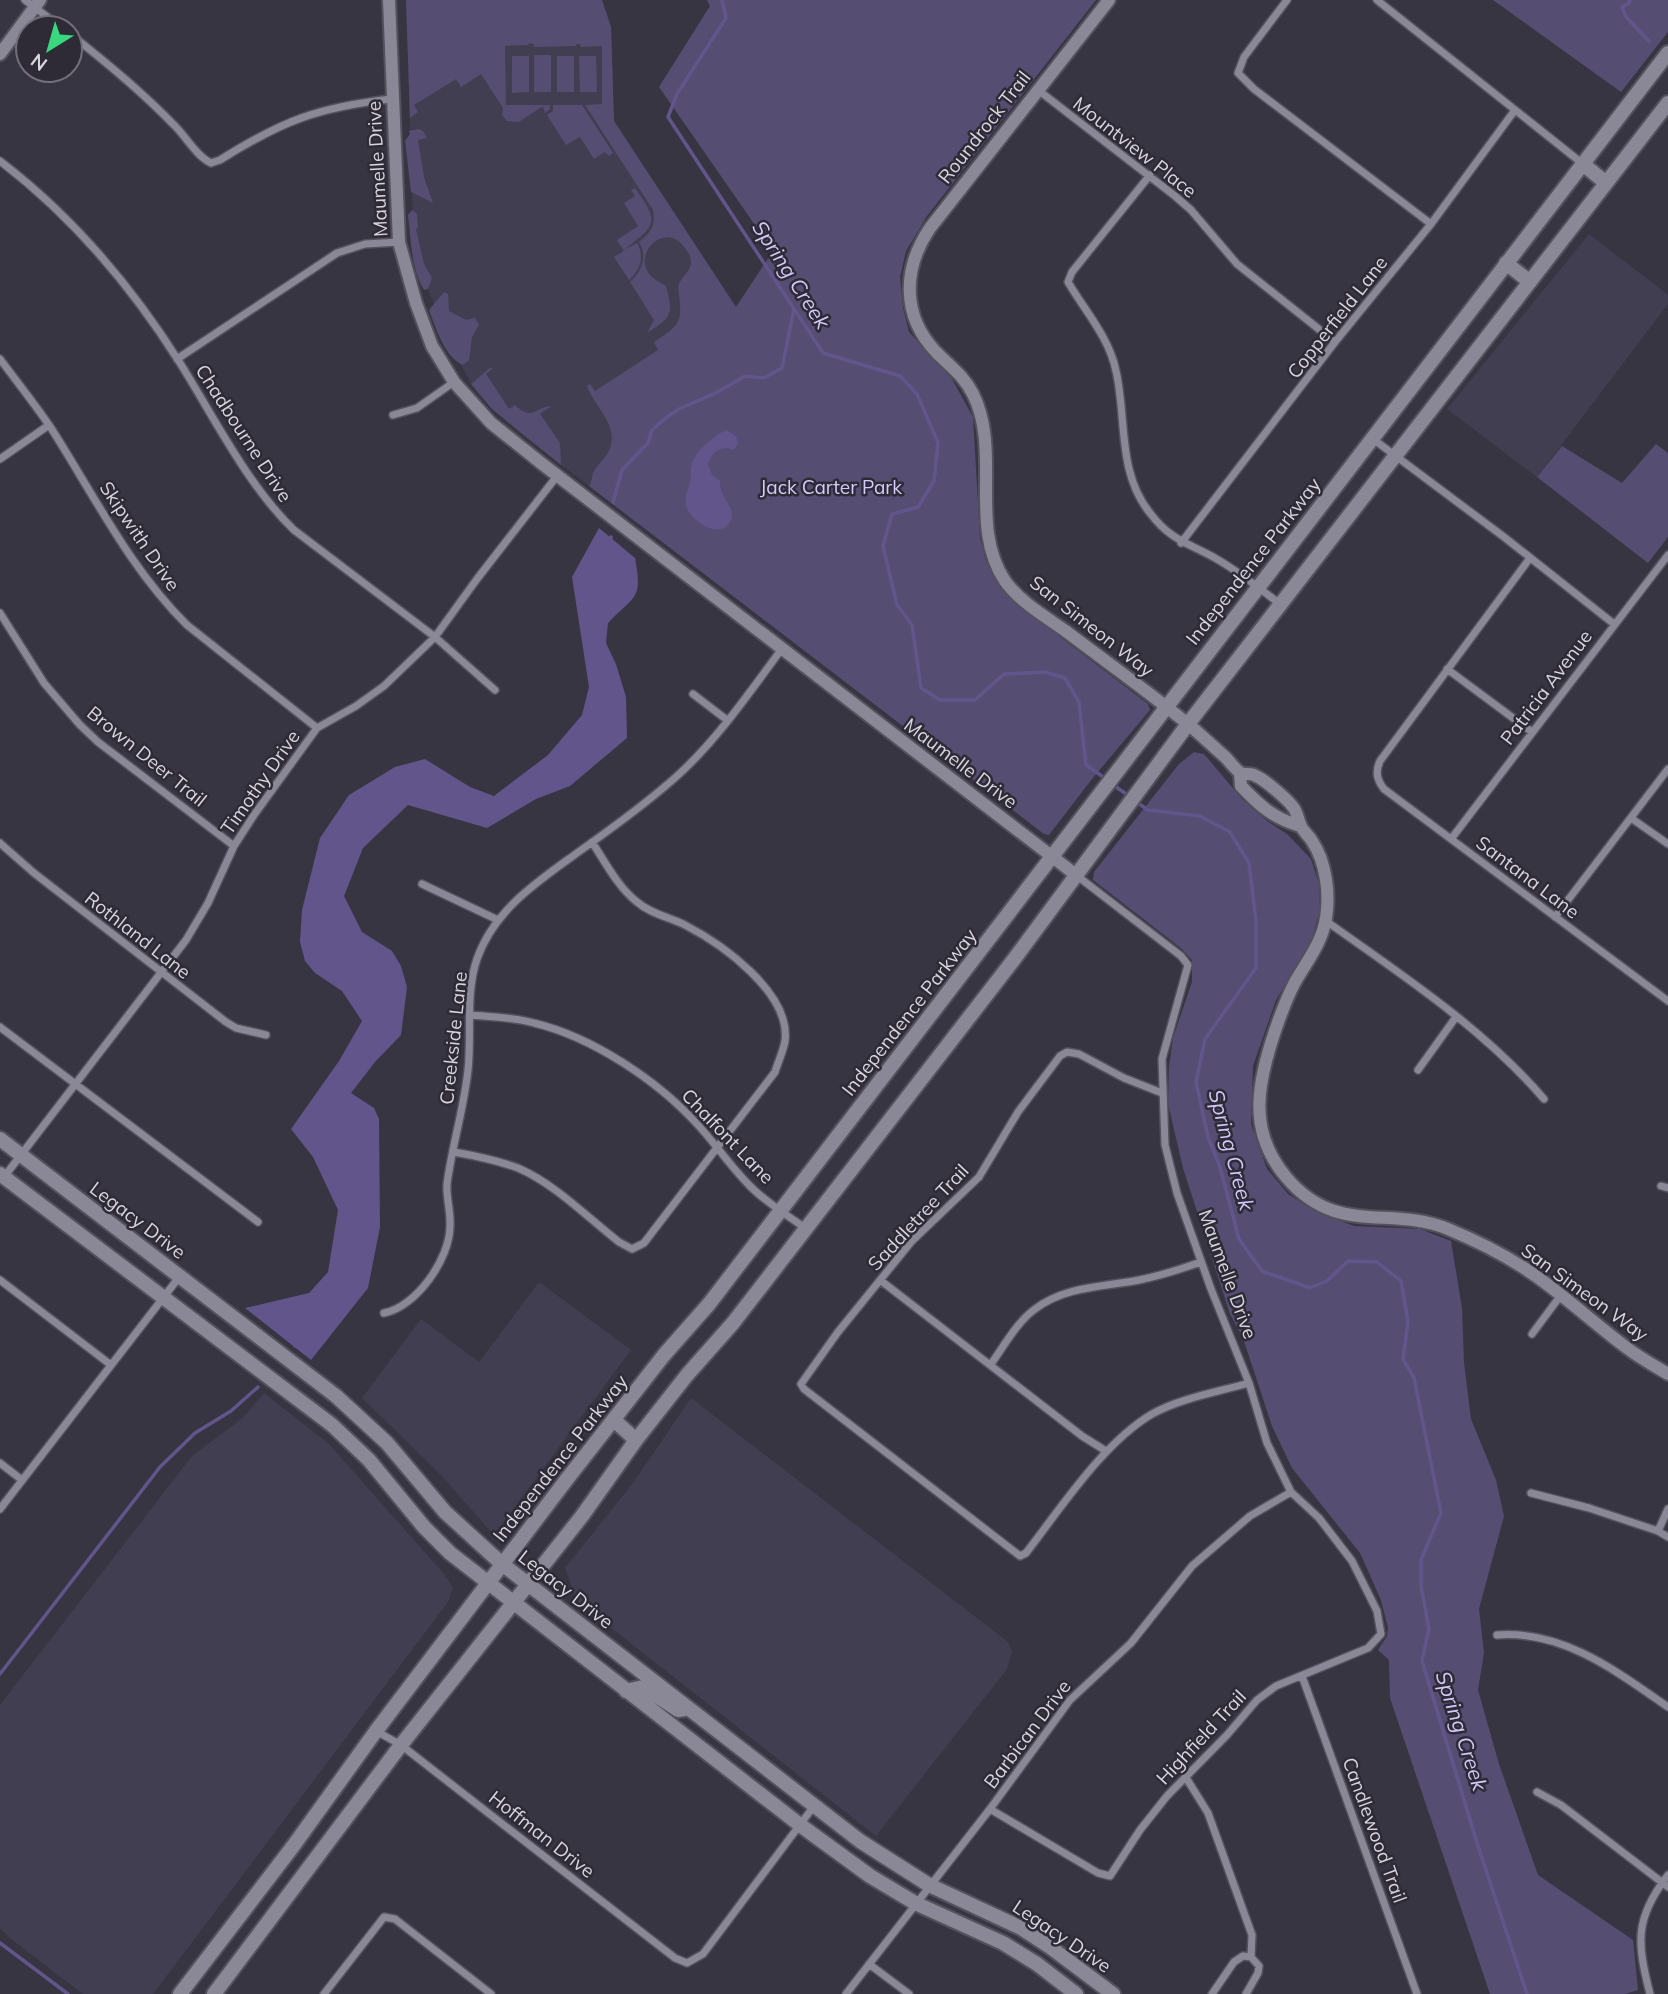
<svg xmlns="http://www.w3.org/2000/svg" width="1668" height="1994" viewBox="0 0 1668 1994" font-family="Mulish,sans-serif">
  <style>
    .built { fill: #423e51 }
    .green { fill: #554e72 }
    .forest { fill: #62558c }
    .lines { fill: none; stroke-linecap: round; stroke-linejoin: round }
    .stream { stroke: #62558c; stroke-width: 3.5 }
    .minor-casing { stroke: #53515b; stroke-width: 10 }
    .tertiary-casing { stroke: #53515b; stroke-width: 16 }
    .secondary-casing { stroke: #53515b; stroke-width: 18 }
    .minor { stroke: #8a8896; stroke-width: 7 }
    .tertiary { stroke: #8a8896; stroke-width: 12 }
    .secondary { stroke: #8a8896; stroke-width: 14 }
    .labels { text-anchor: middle; stroke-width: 5; stroke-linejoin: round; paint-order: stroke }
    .street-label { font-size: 19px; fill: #d7d6de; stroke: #2e2b37 }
    .park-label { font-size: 19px; fill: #d5cbfe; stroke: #2e2b37 }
    .water-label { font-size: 21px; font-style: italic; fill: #d1c8fa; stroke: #2e2b37 }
  </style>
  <rect width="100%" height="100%" fill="#383542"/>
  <path class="built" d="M406,0H602L611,27L614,121L736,307L589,486L521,434L492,409L474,388L454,353L424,279L413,221Z
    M1589,234L1668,295V304L1537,477L1447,409Z
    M539,1282L631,1350L494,1535L439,1473L362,1398L421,1319L479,1362Z
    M264,1393L329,1444L445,1575L453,1588L448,1602L153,1994H83L10,1938L0,1928V1705L192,1456L244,1417Z
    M691,1398L1008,1642L1012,1652L1007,1669L876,1836L577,1601L565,1568L633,1483Z"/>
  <path class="green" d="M406,0H602L611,27L614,121L736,307L773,251L659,87L710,6L707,0H1096L927,216L906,251L900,277L903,308L909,332L952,379L973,417L980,538L986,561L997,581L1017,604L1148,704L1150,710L1092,779L1049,835L1044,834L589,486C593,480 591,477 594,471C599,463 607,457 610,448C619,425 594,406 587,386L590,384L595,391L658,350L654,342C684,323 682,320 678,286C681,277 690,273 691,262C691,256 688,252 685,248C666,219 629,255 652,277C656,281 662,283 666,286C674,316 671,317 647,333L654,320L630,282C642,271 648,257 639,242C651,233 656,225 653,210L585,105L602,104V46L581,47L580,44H576V46L534,47V44L529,43L528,45L505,46L506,105H550V109L545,113L543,106L519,122L507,121L502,115L503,108L481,74L461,87L456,79L414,105L418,112L410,118Z
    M1493,0H1668V32L1621,92Z
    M534,55H551V92H534Z
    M512,56H529V92L512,93Z
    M557,56H574V92H557Z
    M579,56H596L597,92H580Z
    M553,105H582L613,153L609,156L605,152L594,159L580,137L566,145L547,115L553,111Z
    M419,129L423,131L427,138L418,140L424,177L433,203L411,192L405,141L410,134L409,131Z
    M635,188C660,223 656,225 624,250L637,243C645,257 640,270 629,280L614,257L624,251L617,240L638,226L624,203L635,196L631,190Z
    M412,210L417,214L418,228L416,229L424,264L432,278L428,289L424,290C411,269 411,239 408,215Z
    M444,292L448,294L449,311L466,320L475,318L479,325L472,337L469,360L463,365C445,358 436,328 429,310Z
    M491,367L492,369L486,374L509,409L515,405C533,422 535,407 551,406L540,414L560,443L561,465L492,409L471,384Z
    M1656,444L1668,453V537L1648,563L1537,477L1562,446L1622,483Z
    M1194,752L1204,754L1242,799L1267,821L1287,834L1311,859L1319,884L1320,909L1311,943L1276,1000L1253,1066L1251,1124L1267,1169L1288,1194L1314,1211L1354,1226L1420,1229L1451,1241L1462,1308L1464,1363L1471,1419L1496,1480L1504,1516L1479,1609L1484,1653L1478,1690L1499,1764L1538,1875L1633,1940L1638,1990L1625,1994H1490L1390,1698L1389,1660L1378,1650L1387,1636L1388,1628L1381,1600L1360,1553L1292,1468L1272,1426L1243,1338L1230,1314L1183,1168L1168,1104L1169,1066L1173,1038L1192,982V960L1182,949L1093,880L1094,872L1179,764Z"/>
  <path class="forest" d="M726,430L736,436L738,443L734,450C721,445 712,451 708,464L712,475L720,481C719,499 737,508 731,520C721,542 690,521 686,505C684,496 689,488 691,479C691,476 690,472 691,468C693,452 712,437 726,430Z
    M599,528L635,558C643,600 635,595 608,623L606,643L616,664L626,697L627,738L570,786L536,799L487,828L408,805L363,848L344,896L362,932L392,951L401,966L407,987L401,1035L375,1062L351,1093L374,1108L379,1119L380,1227L368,1288L311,1360L245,1308L309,1293L328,1272L338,1210L313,1157L291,1129L339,1061L362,1021L342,991L315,973L305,961L300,942L302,910L320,838L349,795L395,767L425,759L470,787L494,796L548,755L582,715L589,687L572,577Z"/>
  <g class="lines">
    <path class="stream" d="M722,0L726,18L677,94L668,117L823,353L900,376L917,394L938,443L934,481L918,507L892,514L883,546L897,605L912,625L921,688L940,700H975L1004,674L1045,672L1065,678L1079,702L1086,765L1106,779
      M1630,0L1628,4L1622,7L1626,17L1649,41
      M613,502L622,470L648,443L652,430L667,417L679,409L716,393L745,376L764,378L782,368L794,309
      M1112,784L1129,796
      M1135,801L1148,810L1200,816L1230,832L1249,863L1256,921V968L1205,1039L1196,1082L1208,1137L1220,1167L1239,1239L1262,1271L1310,1288L1327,1281L1348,1261L1377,1262L1401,1281L1408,1322L1403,1359L1414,1378L1441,1513L1421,1560V1586L1429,1629L1422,1661L1478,1846L1527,1994
      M295,1346L363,1263C363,1247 359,1233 357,1218C354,1198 365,1187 352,1168L356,1145L370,1117L327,1102L330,1086L350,1063L363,1055L373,1035L393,1013L392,995L400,977L386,964H377L359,960L336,970C304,958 311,936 325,912L318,894L345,835L360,825L384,793L398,782L423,784L469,806L498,809L524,800L538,778L559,768L593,742L606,713L602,666L590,621L609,571L611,537
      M0,1674L160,1467L195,1433L231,1411L258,1387
      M0,1943L68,1994"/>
    <defs>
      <path id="minor" d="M25,0L62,28
        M1287,0L1244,57L1238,73L1254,89L1431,224
        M1377,0L1583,164
        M70,34C106,62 141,91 173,124C185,135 196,156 211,163L220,160C282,121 318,107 392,99
        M1038,90L1175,196L1191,210L1237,264L1335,342
        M0,161C72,216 132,287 180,363C214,417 248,486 294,530L435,637L495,690
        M1150,175L1072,272L1068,282C1085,311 1109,337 1116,371C1127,419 1117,472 1150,513C1170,540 1188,543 1215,558C1238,571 1259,588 1280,604
        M0,359C17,382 35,404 51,428C94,495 130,569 187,625L317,728
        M177,359L337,253L365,244L399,242
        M393,415L417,408L454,382
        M1373,439L1504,537L1614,624
        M0,459L49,425
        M1181,543L1335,342L1431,224L1515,110
        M1530,558L1380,761C1375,772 1377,780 1384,789L1668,1001
        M0,613L44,683L80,725L98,742L234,846
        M1447,669L1532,732
        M693,694L727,720
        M1631,818L1668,844
        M1451,839L1668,555
        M0,843L34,873L226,1022L236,1028L266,1035
        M422,884L498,920
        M1555,917L1668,769
        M1326,921C1402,975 1483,1028 1544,1099
        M470,1015C492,1017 513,1017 534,1023C592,1037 657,1080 697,1124C715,1143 730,1166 749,1185C765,1202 786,1214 805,1228
        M0,1027L258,1222
        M1418,1070L1456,1017
        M1162,1093L1124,1078L1079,1054L1067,1052L1060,1056L1018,1112L979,1177L911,1242L838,1332L801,1384L804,1389L1020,1556L1026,1553C1061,1508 1103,1443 1152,1414C1181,1398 1218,1392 1249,1383
        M454,1152C476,1156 497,1160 518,1168C555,1184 587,1217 619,1242L632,1249L644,1243L775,1072C778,1062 783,1052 785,1041C791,993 722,944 685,925C669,917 651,914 637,902C618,887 605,862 592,842
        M4,1177L186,940L208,903L234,846L254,815L317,728L356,706L384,686L435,637L477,579L557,476
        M1661,1186L1668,1188
        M0,1280L111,1365
        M880,1280L1082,1436L1106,1451
        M384,1313C416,1307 450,1259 450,1226C451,1212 446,1198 447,1184C452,1146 464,1108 468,1070C472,1034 465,994 477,959C494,910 537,882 577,853C611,829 646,804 677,776C717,740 749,693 781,650
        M1532,1334L1561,1295
        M991,1364C1004,1346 1017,1322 1035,1309C1065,1286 1103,1287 1139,1280C1160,1276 1181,1269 1201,1262
        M0,1463L22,1480
        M1531,1493L1589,1508L1658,1531L1668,1537
        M0,1509L180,1276
        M1658,1531L1668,1509
        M1497,1635C1563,1630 1616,1671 1668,1707
        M1302,1676L1417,1994
        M376,1731L401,1745L442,1777L675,1958L687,1963L703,1954L814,1806
        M1185,1776L1208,1813L1252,1935L1251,1957
        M1537,1792L1561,1805L1668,1887
        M990,1809L1098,1873L1110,1876L1140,1830L1167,1796L1227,1735L1257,1700L1276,1686L1368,1648L1381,1634L1377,1611L1352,1561L1319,1518L1291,1492L1267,1443L1249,1383L1211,1289L1177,1193L1165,1145L1162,1059L1188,965L1181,956L1076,875
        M869,1964L909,1994
        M324,1994L384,1917L395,1919L491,1994
        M846,1994L990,1809L1070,1700L1131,1643L1192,1566L1250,1516L1291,1492
        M1212,1994L1234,1962L1243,1956L1251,1957L1259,1966L1258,1973L1246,1994
        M1650,1994C1637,1943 1634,1919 1668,1875"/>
      <path id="tertiary" d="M389,0L399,242L416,303L432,346L454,382L491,423L541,463L1076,875
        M1109,0L930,228C903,268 901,315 936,352C950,366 964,376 973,394C1002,452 968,526 1005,581C1020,602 1046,617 1067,632C1109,664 1153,695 1194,729C1204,738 1214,747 1224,756C1229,760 1235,770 1241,773C1245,775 1251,773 1256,776C1265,780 1287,799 1293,807C1298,813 1298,822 1302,828C1305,833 1309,836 1312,841C1326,862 1330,893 1326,918C1322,943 1307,961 1295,982C1286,999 1280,1016 1274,1034C1257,1085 1248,1132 1286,1177C1336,1237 1389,1205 1448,1229C1477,1241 1507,1256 1533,1274C1566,1297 1595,1324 1627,1348C1640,1358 1655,1366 1668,1374
        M0,54L40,0
        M1240,773L1241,786C1260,806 1273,818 1300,826"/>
      <path id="secondary" d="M1583,164L1606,183
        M1506,263L1530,282
        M0,1139L336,1396L387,1443L445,1512L502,1564L860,1841L929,1885L1021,1928L1050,1947L1113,1994
        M0,1174L332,1425L369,1460L424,1527L450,1553L800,1825L870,1876L915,1903L1003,1943L1037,1964L1076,1994
        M614,1420L636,1440
        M626,1691L643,1687L678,1710L685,1709
        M180,1994L294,1845L376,1731L567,1479L664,1355L709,1304L1668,53
        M214,1994L401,1745L582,1516L636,1440L687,1375L733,1323L1015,958L1188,724L1668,103"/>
    </defs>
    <use href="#minor" class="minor-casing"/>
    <use href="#tertiary" class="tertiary-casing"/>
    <use href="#secondary" class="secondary-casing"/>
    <use href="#minor" class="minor"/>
    <use href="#tertiary" class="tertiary"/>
    <use href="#secondary" class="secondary"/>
  </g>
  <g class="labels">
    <g class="street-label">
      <text transform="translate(984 127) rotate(-52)" y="7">Roundrock Trail</text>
      <text transform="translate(1135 147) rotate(38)" y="7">Mountview Place</text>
      <text transform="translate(377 169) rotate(-93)" y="7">Maumelle Drive</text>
      <text transform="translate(1337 317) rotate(-52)" y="7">Copperfield Lane</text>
      <text transform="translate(244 433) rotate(57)" y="7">Chadbourne Drive</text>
      <text transform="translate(140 536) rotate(56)" y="7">Skipwith Drive</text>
      <text transform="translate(1253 561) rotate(-52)" y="7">Independence Parkway</text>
      <text transform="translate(1092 626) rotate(38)" y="7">San Simeon Way</text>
      <text transform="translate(1546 687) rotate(-53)" y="7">Patricia Avenue</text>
      <text transform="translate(147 756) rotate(39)" y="7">Brown Deer Trail</text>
      <text transform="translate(961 763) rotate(37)" y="7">Maumelle Drive</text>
      <text transform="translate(260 782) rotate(-55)" y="7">Timothy Drive</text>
      <text transform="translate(1528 877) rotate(37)" y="7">Santana Lane</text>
      <text transform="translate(138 935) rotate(38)" y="7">Rothland Lane</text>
      <text transform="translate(909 1012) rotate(-52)" y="7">Independence Parkway</text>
      <text transform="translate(453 1038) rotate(-84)" y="7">Creekside Lane</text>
      <text transform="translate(728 1136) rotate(46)" y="7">Chalfont Lane</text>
      <text transform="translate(918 1217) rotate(-47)" y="7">Saddletree Trail</text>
      <text transform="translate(138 1220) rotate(37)" y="7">Legacy Drive</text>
      <text transform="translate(1228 1274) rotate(70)" y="7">Maumelle Drive</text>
      <text transform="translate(1585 1292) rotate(36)" y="7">San Simeon Way</text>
      <text transform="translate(560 1458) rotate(-52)" y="7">Independence Parkway</text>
      <text transform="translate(566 1589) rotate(38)" y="7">Legacy Drive</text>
      <text transform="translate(1027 1734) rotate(-53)" y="7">Barbican Drive</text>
      <text transform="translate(1201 1737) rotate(-47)" y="7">Highfield Trail</text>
      <text transform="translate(1375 1830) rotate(70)" y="7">Candlewood Trail</text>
      <text transform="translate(542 1834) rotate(38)" y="7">Hoffman Drive</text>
      <text transform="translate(1062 1936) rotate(34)" y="7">Legacy Drive</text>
    </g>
    <g class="park-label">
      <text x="831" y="494">Jack Carter Park</text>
    </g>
    <g class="water-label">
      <text transform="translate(791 275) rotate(57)" y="7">Spring Creek</text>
      <text transform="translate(1231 1150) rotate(75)" y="7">Spring Creek</text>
      <text transform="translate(1461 1731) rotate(72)" y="7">Spring Creek</text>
    </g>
  </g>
  <g transform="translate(49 49) rotate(217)"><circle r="33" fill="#2e2b37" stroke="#726f7a" stroke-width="2"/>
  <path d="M0-5L12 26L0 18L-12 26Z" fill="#39d87f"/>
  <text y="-10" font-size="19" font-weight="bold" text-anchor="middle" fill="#d7d6de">N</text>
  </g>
</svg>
